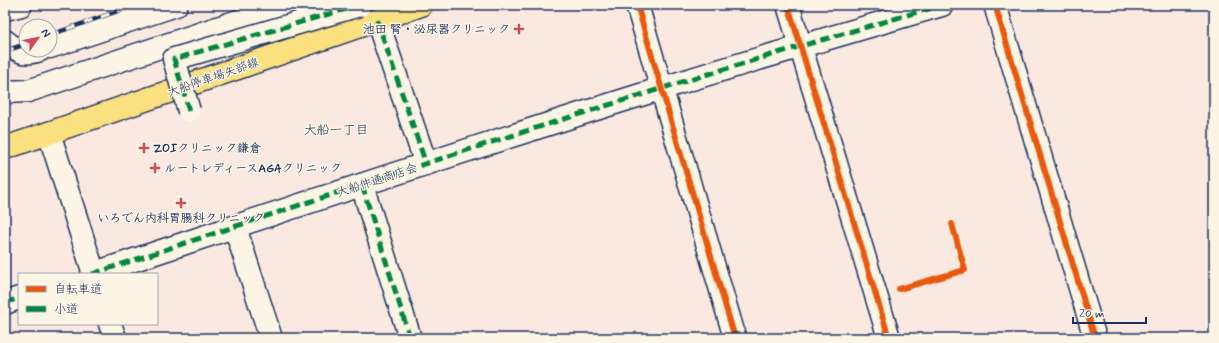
<svg xmlns="http://www.w3.org/2000/svg" width="1219" height="343" viewBox="0 0 1219 343" font-family="Mynerve,'Klee One',sans-serif">
  <style>
    .lines { fill: none; stroke-linecap: round; stroke-linejoin: round }
    .minor-casing { stroke: #1b2f5e; stroke-width: 25 }
    .major-casing { stroke: #1b2f5e; stroke-width: 25 }
    .minor { stroke: #fcf5e5; stroke-width: 22 }
    .major { stroke: #fbe080; stroke-width: 22 }
    .rail-casing { stroke: #1b2f5e; stroke-width: 4.5 }
    .rail { stroke: #fcf5e5; stroke-width: 3; stroke-dasharray: 9; stroke-linecap: butt }
    .minor-bridge-casing { stroke: #1b2f5e; stroke-width: 25; stroke-linecap: butt }
    .minor-bridge { stroke: #fcf5e5; stroke-width: 22 }
    .quiet { stroke: #00873e; stroke-width: 5; stroke-dasharray: 10 5; stroke-linecap: butt }
    .cycleway-casing { stroke: #fcf5e5; stroke-width: 8 }
    .cycleway { stroke: #e8590c; stroke-width: 6 }
    .poi-dot { fill: #d1495b; stroke: #fcf5e5; stroke-width: 1.5 }
    .labels { text-anchor: middle; stroke-width: 3; stroke-linejoin: round; paint-order: stroke }
    .poi-label { font-size: 12px; font-weight: bold; fill: #1b2f5e; stroke: #fcf5e5; text-anchor: start }
    .street-label { font-size: 12px; fill: #1b2f5e; stroke: #fcf5e5 }
    .neighbourhood-label { font-size: 13px; fill: #1b2f5e; stroke: #fcf5e5 }
  </style>
  <rect width="100%" height="100%" fill="#fae9e1"/>
  <filter id="ink" filterUnits="userSpaceOnUse"><feTurbulence type="fractalNoise" baseFrequency=".025" numOctaves="2"/><feDisplacementMap in="SourceGraphic" scale="8" xChannelSelector="R" yChannelSelector="G"/><feConvolveMatrix kernelMatrix="1 2 1 2 8 2 1 2 1" color-interpolation-filters="sRGB"/></filter>
  <g filter="url(#ink)">
    <g class="lines">
      <defs>
        <path id="minor" d="M637,5L735,338
          M788,5L889,338
          M995,5L1095,338
          M5,9L21,5
          M377,20L426,164
          M5,41C18,51 23,56 40,50
          M50,47L176,5
          M5,92L28,91L286,5
          M49,133L94,274
          M362,185L410,338
          M235,227L271,338
          M92,274C282,211 472,147 663,88C756,59 849,32 942,5
          M5,303L19,298
          M110,324L115,338"/>
        <path id="major" d="M5,148L421,5"/>
      </defs>
      <use href="#minor" class="minor-casing"/>
      <use href="#major" class="major-casing"/>
      <use href="#minor" class="minor"/>
      <use href="#major" class="major"/>
      <defs>
        <path id="rail" d="M50,35L135,5
          M5,51L26,44"/>
      </defs>
      <use href="#rail" class="rail-casing"/>
      <use href="#rail" class="rail"/>
      <defs>
        <path id="minor-bridge" d="M189,111L174,59L360,5"/>
      </defs>
      <use href="#minor-bridge" class="minor-bridge-casing"/>
      <use href="#minor-bridge" class="minor-bridge"/>
      <path class="quiet" d="M377,20L426,164
        M189,111L174,59L360,5
        M362,185L410,338
        M92,274C282,211 472,147 663,88C756,59 849,32 942,5
        M5,303L19,298"/>
      <defs>
        <path id="cycleway" d="M637,5L735,338
          M788,5L889,338
          M995,5L1095,338
          M899,289L965,270L952,224"/>
      </defs>
      <use href="#cycleway" class="cycleway-casing"/>
      <use href="#cycleway" class="cycleway"/>
    </g>
  </g>
  <g class="poi-dot">
    <path d="M517 23h4v4h4v4h-4v4h-4v-4h-4v-4h4z"/>
    <path d="M142 142h4v4h4v4h-4v4h-4v-4h-4v-4h4z"/>
    <path d="M153 162h4v4h4v4h-4v4h-4v-4h-4v-4h4z"/>
    <path d="M179 197h4v4h4v4h-4v4h-4v-4h-4v-4h4z"/>
  </g>
  <g class="labels">
    <g class="poi-label">
      <text x="510" y="33" text-anchor="end">池田 腎・泌尿器クリニック</text>
      <text x="153" y="152">ZOIクリニック鎌倉</text>
      <text x="164" y="172">ルートレディースAGAクリニック</text>
      <text x="181" y="222" text-anchor="middle">いろでん内科胃腸科クリニック</text>
    </g>
    <g class="street-label">
      <text transform="translate(213 77) rotate(-19)" y="4">大船停車場矢部線</text>
      <text transform="translate(377 180) rotate(-18)" y="4">大船仲通商店会</text>
    </g>
    <g class="neighbourhood-label">
      <text x="336" y="134">大船一丁目</text>
    </g>
  </g>
  <rect width="1219" height="343" fill="none" stroke="#fcf5e5" stroke-width="20"/>
  <rect x="10" y="10" width="1199" height="323" fill="none" stroke="#1b2f5e" stroke-width="1.5" filter="url(#ink)"/>
  <rect x="18" y="273" width="140" height="52" fill="#fcf5e5" stroke="#a2a6af"/>
  <rect x="26" y="286" width="20" height="6" fill="#e8590c" stroke="#a2a6af"/>
  <text x="54" y="293" font-size="12" fill="#1b2f5e">自転車道</text>
  <rect x="26" y="306" width="20" height="6" fill="#00873e" stroke="#a2a6af"/>
  <text x="54" y="313" font-size="12" fill="#1b2f5e">小道</text>
  <g transform="translate(38 38) rotate(57)"><circle r="19" fill="#fcf5e5" stroke="#a2a6af"/>
  <path d="M0-3L7 15L0 10L-7 15Z" fill="#d1495b"/>
  <text y="-6" font-size="11" font-weight="bold" text-anchor="middle" fill="#1b2f5e">N</text>
  </g>
  <path d="M1073 317v6h73v-6" fill="none" stroke="#1b2f5e" stroke-width="2"/>
  <text x="1079" y="317" font-size="12" fill="#1b2f5e" stroke="#fcf5e5" stroke-width="3" paint-order="stroke">20 m</text>
</svg>
